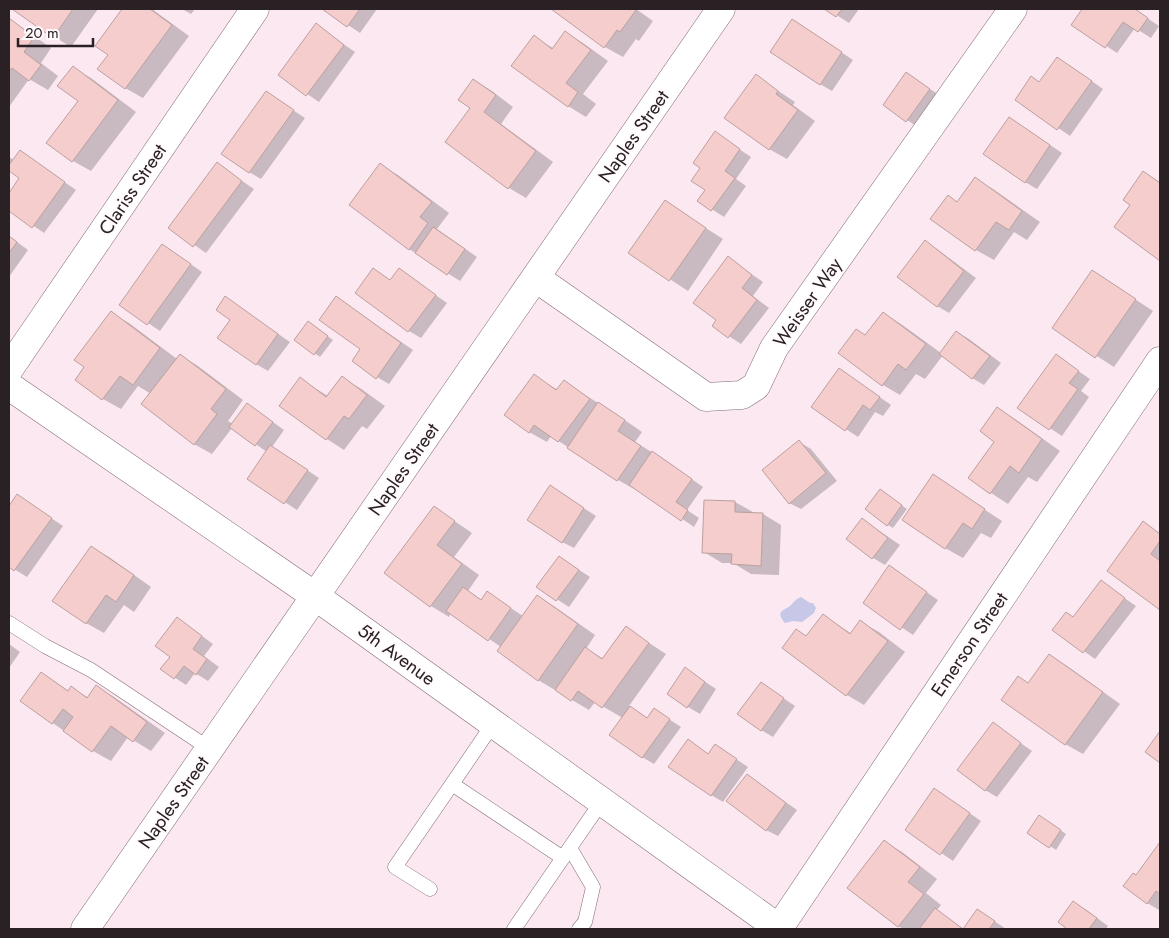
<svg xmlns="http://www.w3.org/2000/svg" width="1169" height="938" viewBox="0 0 1169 938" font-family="Jost,sans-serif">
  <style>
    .water { fill: #c7c7e8 }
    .shadow { fill: #0003 }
    .building { fill: #f5cdcc; stroke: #bca0a0 }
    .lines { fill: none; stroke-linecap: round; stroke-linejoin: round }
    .lane-casing { stroke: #826c77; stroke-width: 15 }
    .street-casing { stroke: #826c77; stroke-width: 29 }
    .secondary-casing { stroke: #826c77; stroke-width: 29 }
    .lane { stroke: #fff; stroke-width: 14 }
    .street { stroke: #fff; stroke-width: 28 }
    .secondary { stroke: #fff; stroke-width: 28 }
    .labels { text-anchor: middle; stroke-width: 4; stroke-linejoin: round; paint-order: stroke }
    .street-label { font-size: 19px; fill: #2a2125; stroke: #fffafc }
  </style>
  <rect width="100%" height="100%" fill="#fce8f1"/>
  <path class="water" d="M801,597L810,603H813L816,608L814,613L802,622L793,621L785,623C774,610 785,611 791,605C795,601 796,599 801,597Z"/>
  <path class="shadow" d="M14,9H98L71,47L53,36Z
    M123,9H152L189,36L143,98L125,88L110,55L96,45Z
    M182,9H195L191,14Z
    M324,9H377L360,33Z
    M553,9H636L653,21L639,41L636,39L623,57L605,47Z
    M827,9H859L849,23Z
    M1084,9H1134L1159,26L1151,38L1135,28L1117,53L1073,24Z
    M9,20L26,30L51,48L41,63L58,76L48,90L29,79L9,107Z
    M793,20L853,60L832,91L820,84Z
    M316,25L355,52L319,102L279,75Z
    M566,33L583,43L608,61L583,94L596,104L586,117L568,106L534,37L553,48Z
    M1069,65L1103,89L1070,136L1016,99L1040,83Z
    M73,68L91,78L136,112L91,171L73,161L79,101Z
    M906,74L941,96L919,128L885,105Z
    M756,76L795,102L793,105L815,121L787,159L769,149Z
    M474,80L492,91L513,107L501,124L553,162L526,198L509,188L471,108Z
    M267,93L305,118L261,179L249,172Z
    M1010,118L1062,153L1037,189L1025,182Z
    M715,133L751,157L736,179L746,186L724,217L699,201L707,190L702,168Z
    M21,152L76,190L44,233L9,209V195L21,178L9,169V157L14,160Z
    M217,164L254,189L206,253L170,228Z
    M380,165L398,175L449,213L437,229L477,257L460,281L409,249Z
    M1144,173L1160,182V260L1116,227L1132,205Z
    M975,179L993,189L1040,222L1027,240L1014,232L994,260L976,250L948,196L959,203Z
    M665,202L723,239L688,291L630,253Z
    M9,236L28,250L9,277Z
    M925,242L937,249L976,278L949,313L937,306Z
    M163,245L202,272L160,331L121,305Z
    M728,258L763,282L753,296L769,308L741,344L713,326L718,320Z
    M374,270L391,281L400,270L447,303L421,338L409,331L357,292Z
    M1092,271L1153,311L1114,367L1053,328Z
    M226,298L290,342L268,371L256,364L231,320Z
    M337,298L413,350L389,384L377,377Z
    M111,313L129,323L177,359L180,355L198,366L243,400L228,421L233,424L259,412L284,430L272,447L319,478L297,510L249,479L267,452L232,428L212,454L194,444L151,394L138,386L121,409L103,399L76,379L85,367Z
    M883,313L901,324L941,353L957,332L969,339L1001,363L984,385L972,378L943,355L925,379L916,374L900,395L883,385L866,336Z
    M314,326L333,340L320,357L296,340Z
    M1056,356L1090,379L1081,391L1089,397L1062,436L1019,408Z
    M534,376L558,390L564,382L616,414L642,432L635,442L665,460L703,487L687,510L699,518L694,527L637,488L636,490L618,480L551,436L547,442L529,432Z
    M851,377L891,405L883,416L875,412L858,437L813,407Z
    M342,378L360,388L385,406L367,429L362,426L344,450L327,439L281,405L300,379L328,396Z
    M998,409L1015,419L1060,451L1037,482L1028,477L1008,504L991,493Z
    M799,442L811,449L837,481L801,509L789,503Z
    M933,476L1002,521L991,538L981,533L963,558L945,548Z
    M562,494L596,516L574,548L562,542Z
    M886,494L907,509L893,528L888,525Z
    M18,496L63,526L27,577L9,566V509Z
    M735,502L753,512V514H763L781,525L779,575L751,574L733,563H722L704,552Z
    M434,507L472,533L454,557L479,575L468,591L482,600L488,593L523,616L537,596L555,607L595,635L586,649L604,659L626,628L666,654L629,706L649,719L655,710L681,727L654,764L642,757L623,718L595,702L589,710L538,680L501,647L451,613L449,617L431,606L385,572Z
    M862,519L900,545L885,565L873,558Z
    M1143,523L1160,533V609L1108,570Z
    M91,547L109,557L151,587L134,612L124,605L104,633L86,623Z
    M559,557L590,577L569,607L538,587Z
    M890,567L938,600L913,635L864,602Z
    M1101,582L1136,606L1095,659L1054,630L1074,618Z
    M823,615L852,634L861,622L879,632L905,652L864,705L847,695L807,637Z
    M177,618L213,644L204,656L219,667L208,681L195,673L186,685L162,669L172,656Z
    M9,644L20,652L9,668Z
    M1049,655L1067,666L1120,704L1083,754L1065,744L1029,684Z
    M686,669L716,689L700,714L688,707Z
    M41,674L69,691L72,688L89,698L97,687L114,697L165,733L151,751L128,737L111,761L93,751L21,701Z
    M761,683L795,706L773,737L761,730Z
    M994,724L1032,751L997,797L985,790Z
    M688,741L709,754L715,745L748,767L723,802L711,795Z
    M747,775L797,810L778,836L766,830Z
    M946,797L981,821L953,861L906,829Z
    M1045,820L1066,834L1056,850L1029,832Z
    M885,842L902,852L937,879L926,893L941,905L936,911L964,929H903L898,926Z
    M1160,844V908L1159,910L1147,903L1137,876Z
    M1085,909L1108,926L1106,929H1070L1059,922Z
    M978,911L990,918L1006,929H964Z"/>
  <path class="building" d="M12,9H73L53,38Z
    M122,9H150L172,25L125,89L97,69L108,55L95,46Z
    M322,9H360L347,27Z
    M551,9H634L636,10L620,32L617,30L604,48Z
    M824,9H842L836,17Z
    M1082,9H1135L1148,18L1138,32L1123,22L1105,48L1071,25Z
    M9,18L34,37L24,52L41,65L29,81L12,68L9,72Z
    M792,19L842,52L820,85L770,52Z
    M316,23L344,45L306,96L278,75Z
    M565,31L591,50L566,83L578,92L568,107L511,66L534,35L552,49Z
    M1057,57L1092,81L1057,130L1015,100L1031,76L1039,82Z
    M73,66L118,100L72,162L46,143L78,101L57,86Z
    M906,72L930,89L906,122L883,105Z
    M756,74L778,91L776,94L798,110L769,150L724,118Z
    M473,79L496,95L484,112L536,151L508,189L445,142L470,108L458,100Z
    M266,91L294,110L249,173L221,154Z
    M1009,117L1050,145L1025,183L983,154Z
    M715,131L740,149L725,171L735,178L711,211L697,201L705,190L691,181L700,168L693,163Z
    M20,150L65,182L32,228L9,211V193L19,178L9,171V165Z
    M217,162L242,181L193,247L168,228Z
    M380,163L432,202L420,217L428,223L409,250L349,205Z
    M1143,171L1160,183V261L1114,227L1130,205L1123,200Z
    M975,177L1022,211L1009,230L996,222L975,251L930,219L948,195L957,202Z
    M665,200L706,228L669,281L628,253Z
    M433,227L465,249L447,275L415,253Z
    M9,236L17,242L9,253Z
    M925,240L964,271L937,307L897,277Z
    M162,244L191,264L147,325L119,305Z
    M728,256L752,275L742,288L757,300L728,338L712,326L716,320L693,303Z
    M373,268L390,280L399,268L436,295L408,332L355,293Z
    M1092,270L1136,299L1095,358L1052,328Z
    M225,296L278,334L256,365L217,338L230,320L216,310Z
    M336,296L401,343L376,379L352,361L360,349L319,320Z
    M111,311L160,348L133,385L120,376L102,400L75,380L84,367L74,360Z
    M883,312L926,344L906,370L898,364L882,386L838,353L856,329L865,335Z
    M308,321L328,336L314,355L294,340Z
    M956,331L990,356L972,379L939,354Z
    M180,354L226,389L211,409L217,414L194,445L141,404Z
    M1056,354L1079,371L1069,383L1078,389L1049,430L1017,408Z
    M839,368L880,397L870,410L863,405L845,431L811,407Z
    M534,374L556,390L564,380L590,399L558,442L534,425L529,433L504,415Z
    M342,376L367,395L349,419L344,416L326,440L279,406L300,377L326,397Z
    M598,402L625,420L618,431L641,446L617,481L567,448Z
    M247,403L273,422L255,446L229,427Z
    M997,407L1042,439L1019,473L1010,466L990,494L968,478L994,442L980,431Z
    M799,440L826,473L789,504L762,470Z
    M270,445L308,470L284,504L247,479Z
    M652,451L692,479L676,502L688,510L681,521L629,485Z
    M933,474L985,509L972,529L963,523L945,549L902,520Z
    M550,485L584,508L562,543L527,520Z
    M880,489L902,505L887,526L865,509Z
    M17,494L52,518L14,571L9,567V506Z
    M704,500L735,501V512L763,513L761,566L731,564L732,554L702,553Z
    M434,506L455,521L437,545L462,564L430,607L384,573Z
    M862,518L888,538L872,559L846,539Z
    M1143,521L1160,534V541L1151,554L1160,561V610L1107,571Z
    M91,546L134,575L116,602L106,595L86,624L52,601Z
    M559,556L579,570L556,601L536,587Z
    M889,565L927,592L900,630L863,603Z
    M1101,580L1125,598L1083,653L1052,630L1066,612L1073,617Z
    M463,587L481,600L487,591L511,608L488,641L446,611Z
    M537,595L578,624L538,681L497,651Z
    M823,614L850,634L860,620L888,641L846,696L782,648L796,629L806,636Z
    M177,617L202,636L193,649L207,659L196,675L184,666L174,679L160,669L170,657L155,646Z
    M626,626L649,643L602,708L578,691L571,701L555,690L585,647L602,659Z
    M1049,654L1103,692L1065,745L1001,700L1018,676L1028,683Z
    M685,667L705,682L687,708L667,694Z
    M41,672L68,691L71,686L87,698L96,685L147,722L133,742L111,726L92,752L63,731L73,717L63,709L52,724L20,701Z
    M761,682L784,698L761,731L737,714Z
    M630,706L647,718L654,708L670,719L642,758L609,735Z
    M993,722L1021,743L985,791L957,770Z
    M1160,731V763L1145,752Z
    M688,739L708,754L715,744L737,759L711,796L668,767Z
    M747,774L786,803L766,831L726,801Z
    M934,788L970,813L940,855L905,830Z
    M1039,815L1061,830L1049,848L1027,833Z
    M884,840L920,867L908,882L924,894L898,927L847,888Z
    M1160,842V894L1156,891L1147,904L1123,886L1133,873L1136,875Z
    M1073,901L1097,918L1089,929H1067L1058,922Z
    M935,908L963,929L977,909L995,921L989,929H919Z"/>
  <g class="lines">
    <defs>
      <path id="lane" d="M9,623L45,646L91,670L210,749
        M452,784L493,724
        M570,848L593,887L585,922L579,929
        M430,889L395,867L452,784L563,858
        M514,929L602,801"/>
      <path id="street" d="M536,278L706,397L742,395L756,386L774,348L1013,9
        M9,369L255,9
        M779,928L1160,361"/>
      <path id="secondary" d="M9,386L315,596L780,929
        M85,929L721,9"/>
    </defs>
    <use href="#lane" class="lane-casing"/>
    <use href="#street" class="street-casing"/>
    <use href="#secondary" class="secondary-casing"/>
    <use href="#lane" class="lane"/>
    <use href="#street" class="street"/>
    <use href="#secondary" class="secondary"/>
  </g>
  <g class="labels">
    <g class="street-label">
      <text transform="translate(633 136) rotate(-55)" y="7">Naples Street</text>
      <text transform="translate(132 189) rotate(-56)" y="7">Clariss Street</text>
      <text transform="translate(807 302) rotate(-55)" y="7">Weisser Way</text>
      <text transform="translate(403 469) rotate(-55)" y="7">Naples Street</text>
      <text transform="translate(969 644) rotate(-56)" y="7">Emerson Street</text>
      <text transform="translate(397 654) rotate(36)" y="7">5th Avenue</text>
      <text transform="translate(173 802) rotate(-55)" y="7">Naples Street</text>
    </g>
  </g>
  <rect width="1169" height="938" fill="none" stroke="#2a2125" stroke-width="20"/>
  <path d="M18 38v8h75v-8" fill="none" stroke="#2a2125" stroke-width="2.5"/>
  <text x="25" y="38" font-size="15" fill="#2a2125" stroke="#fffafc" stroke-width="4" paint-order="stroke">20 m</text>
</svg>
